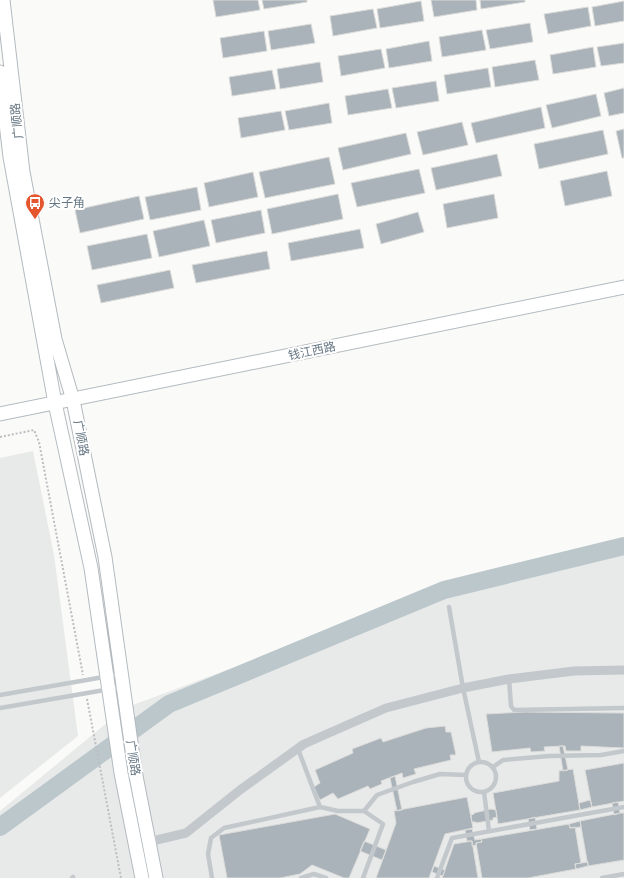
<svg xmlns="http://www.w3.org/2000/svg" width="624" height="878" viewBox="0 0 624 878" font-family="Karla,'Noto Sans SC',sans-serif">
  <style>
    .built { fill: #e8e9e9 }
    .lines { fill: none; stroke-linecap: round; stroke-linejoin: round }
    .river { stroke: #bbc7cb; stroke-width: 18 }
    .building { fill: #aab3b9; stroke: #dcdcda }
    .secondary-casing { stroke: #b3babf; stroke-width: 15 }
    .path { stroke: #bbbfc2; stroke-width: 2; stroke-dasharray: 2 2; stroke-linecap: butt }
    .lane { stroke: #c3c8cc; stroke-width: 4.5 }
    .street { stroke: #c3c8cc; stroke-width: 9 }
    .secondary { stroke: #fff; stroke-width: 13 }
    .labels { text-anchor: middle; stroke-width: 4; stroke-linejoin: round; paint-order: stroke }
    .street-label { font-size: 12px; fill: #657683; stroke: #fff }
    .poi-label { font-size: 12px; fill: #657683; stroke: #fff; text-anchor: start }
  </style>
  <rect width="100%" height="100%" fill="#fafaf8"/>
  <path class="built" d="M33,451L54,555L78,736L0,798V458Z
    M624,550V878H0V811L125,708L435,592Z"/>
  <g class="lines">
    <path class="river" d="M0,827L169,704L444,590L624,546"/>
  </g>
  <path class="building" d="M213,0H258L260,10L216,17Z
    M262,0H307V2L264,9Z
    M431,0H476L477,10L434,17Z
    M480,0H525V2L481,9Z
    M421,1L424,21L380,28L377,9Z
    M624,1V21L595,26L592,7Z
    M588,7L591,26L548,34L544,14Z
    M373,9L377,28L333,36L330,16Z
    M530,23L533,42L490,49L486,30Z
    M311,24L315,43L271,50L268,31Z
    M482,30L486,50L442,57L439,37Z
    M264,31L267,51L223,58L220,38Z
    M429,41L432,61L389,68L386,49Z
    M624,43V63L601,66L597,47Z
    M593,47L596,67L553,74L550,55Z
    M381,49L385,68L341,76L338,56Z
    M535,60L539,80L495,87L492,67Z
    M320,62L323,82L280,89L277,69Z
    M488,68L491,87L447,94L444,75Z
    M272,70L276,89L232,96L229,77Z
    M436,81L439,101L396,108L392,88Z
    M624,88V113L609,116L604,93Z
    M388,89L392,108L348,115L345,96Z
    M596,94L601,116L552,128L546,105Z
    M329,103L332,123L289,130L285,111Z
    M541,107L545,128L476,143L471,123Z
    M281,111L285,130L241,138L238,118Z
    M462,122L468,145L423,155L417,132Z
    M624,129V158H622L616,131Z
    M603,130L608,154L539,169L534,144Z
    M406,133L411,154L343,170L338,148Z
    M497,154L502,176L436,190L431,168Z
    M329,157L335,184L265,198L259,172Z
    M419,169L425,193L357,207L351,183Z
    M607,171L612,196L565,206L560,181Z
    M253,172L258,197L209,207L204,183Z
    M197,187L201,210L150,220L145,197Z
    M338,194L343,219L272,234L267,209Z
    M494,194L498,218L447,228L443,204Z
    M139,196L144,219L80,233L75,210Z
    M261,210L265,233L216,243L211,220Z
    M418,212L424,232L381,244L376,224Z
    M204,220L210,246L159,257L153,231Z
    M360,229L364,248L291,261L288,243Z
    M147,234L152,258L92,270L87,246Z
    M267,251L270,269L196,283L192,265Z
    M170,270L174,288L101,303L97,285Z
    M524,712L624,713V748L581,746V751H566L565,746H563L544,747L545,751L531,752L530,748L492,752L486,714Z
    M445,726L446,732H451L456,755H450L451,760L414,769L416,774L403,778L402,773L381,781L382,784L370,789L368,786L338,799L333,793L320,800L314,787L320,783L315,770L353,753L352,749L381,738L383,742L426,728Z
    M559,746H563L568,770L563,771Z
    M624,763V801L592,807L585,770Z
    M573,769L580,810L498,824L493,793L559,781V771Z
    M395,776L402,810L397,811L390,778Z
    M467,797L473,828L445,834L429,878H376L396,823L394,811Z
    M590,800L592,807L580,810L579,803Z
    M618,802L620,813L614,815L612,803Z
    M491,809L496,810L497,817L493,818V820L476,823V822H472L471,815L474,814V813Z
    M620,813H624V860L588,866L580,821Z
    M335,814L370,829L349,878H344L312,865L300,874L280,878H227L219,835Z
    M535,817L537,829L530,830L528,819Z
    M580,821L581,827L570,828L569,824Z
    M569,824L570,828L575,827L581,863L575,864L576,869L528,878H482L476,843L482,842L481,839Z
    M472,829L475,840L481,839L482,842L476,843V845L472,846V841H467L465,830Z
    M364,841L386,850L382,860L360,851Z
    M472,841L478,878H442L454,844Z
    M588,862V866L576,869L575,864Z
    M434,866L445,870L443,876L432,872Z"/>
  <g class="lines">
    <defs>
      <path id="secondary" d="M3,0L23,172L55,339L73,400L105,557L135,771L156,878
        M0,72L10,157L55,403L91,568L121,773L142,878
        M0,414L624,287"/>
    </defs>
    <use href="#secondary" class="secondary-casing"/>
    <path class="path" d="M0,437L34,430L39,442L83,675
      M87,699L121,878"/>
    <path class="lane" d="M449,607L463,688L479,762
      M509,679L511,706L514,710L624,708
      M0,695L121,674
      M0,708L122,687
      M298,749L320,807L338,811H364L383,824L363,878
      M466 777a15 15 0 1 1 30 0a15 15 0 1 1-30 0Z
      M493,767L503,760L549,756L601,755L624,751
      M484,792L489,831
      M364,811L377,795L413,782L440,774L466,775
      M72,878L73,877
      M212,878L208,854L211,838L224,828L320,807
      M301,878L314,874L326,878
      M437,878L452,838L624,807
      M602,878L624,874"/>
    <path class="street" d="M148,842L186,833L240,790L304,744L386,708L463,688L509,679L574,671L624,670"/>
    <use href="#secondary" class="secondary"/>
  </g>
  <defs>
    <symbol id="bus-pin" viewBox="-11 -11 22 30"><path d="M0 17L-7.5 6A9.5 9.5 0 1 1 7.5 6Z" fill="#e4572e" stroke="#fff"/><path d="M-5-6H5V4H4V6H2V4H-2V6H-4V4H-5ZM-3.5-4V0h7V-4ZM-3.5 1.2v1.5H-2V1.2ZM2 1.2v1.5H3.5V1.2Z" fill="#fff"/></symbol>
  </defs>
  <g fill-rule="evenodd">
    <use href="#bus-pin" x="24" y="192" width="22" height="30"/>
  </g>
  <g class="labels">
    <g class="street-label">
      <text transform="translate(17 121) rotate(-96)" y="4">广顺路</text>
      <text transform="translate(312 351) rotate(-12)" y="4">钱江西路</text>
      <text transform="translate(81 438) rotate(79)" y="4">广顺路</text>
      <text transform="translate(133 758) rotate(81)" y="4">广顺路</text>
    </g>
    <g class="poi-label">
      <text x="49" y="207">尖子角</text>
    </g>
  </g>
</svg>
